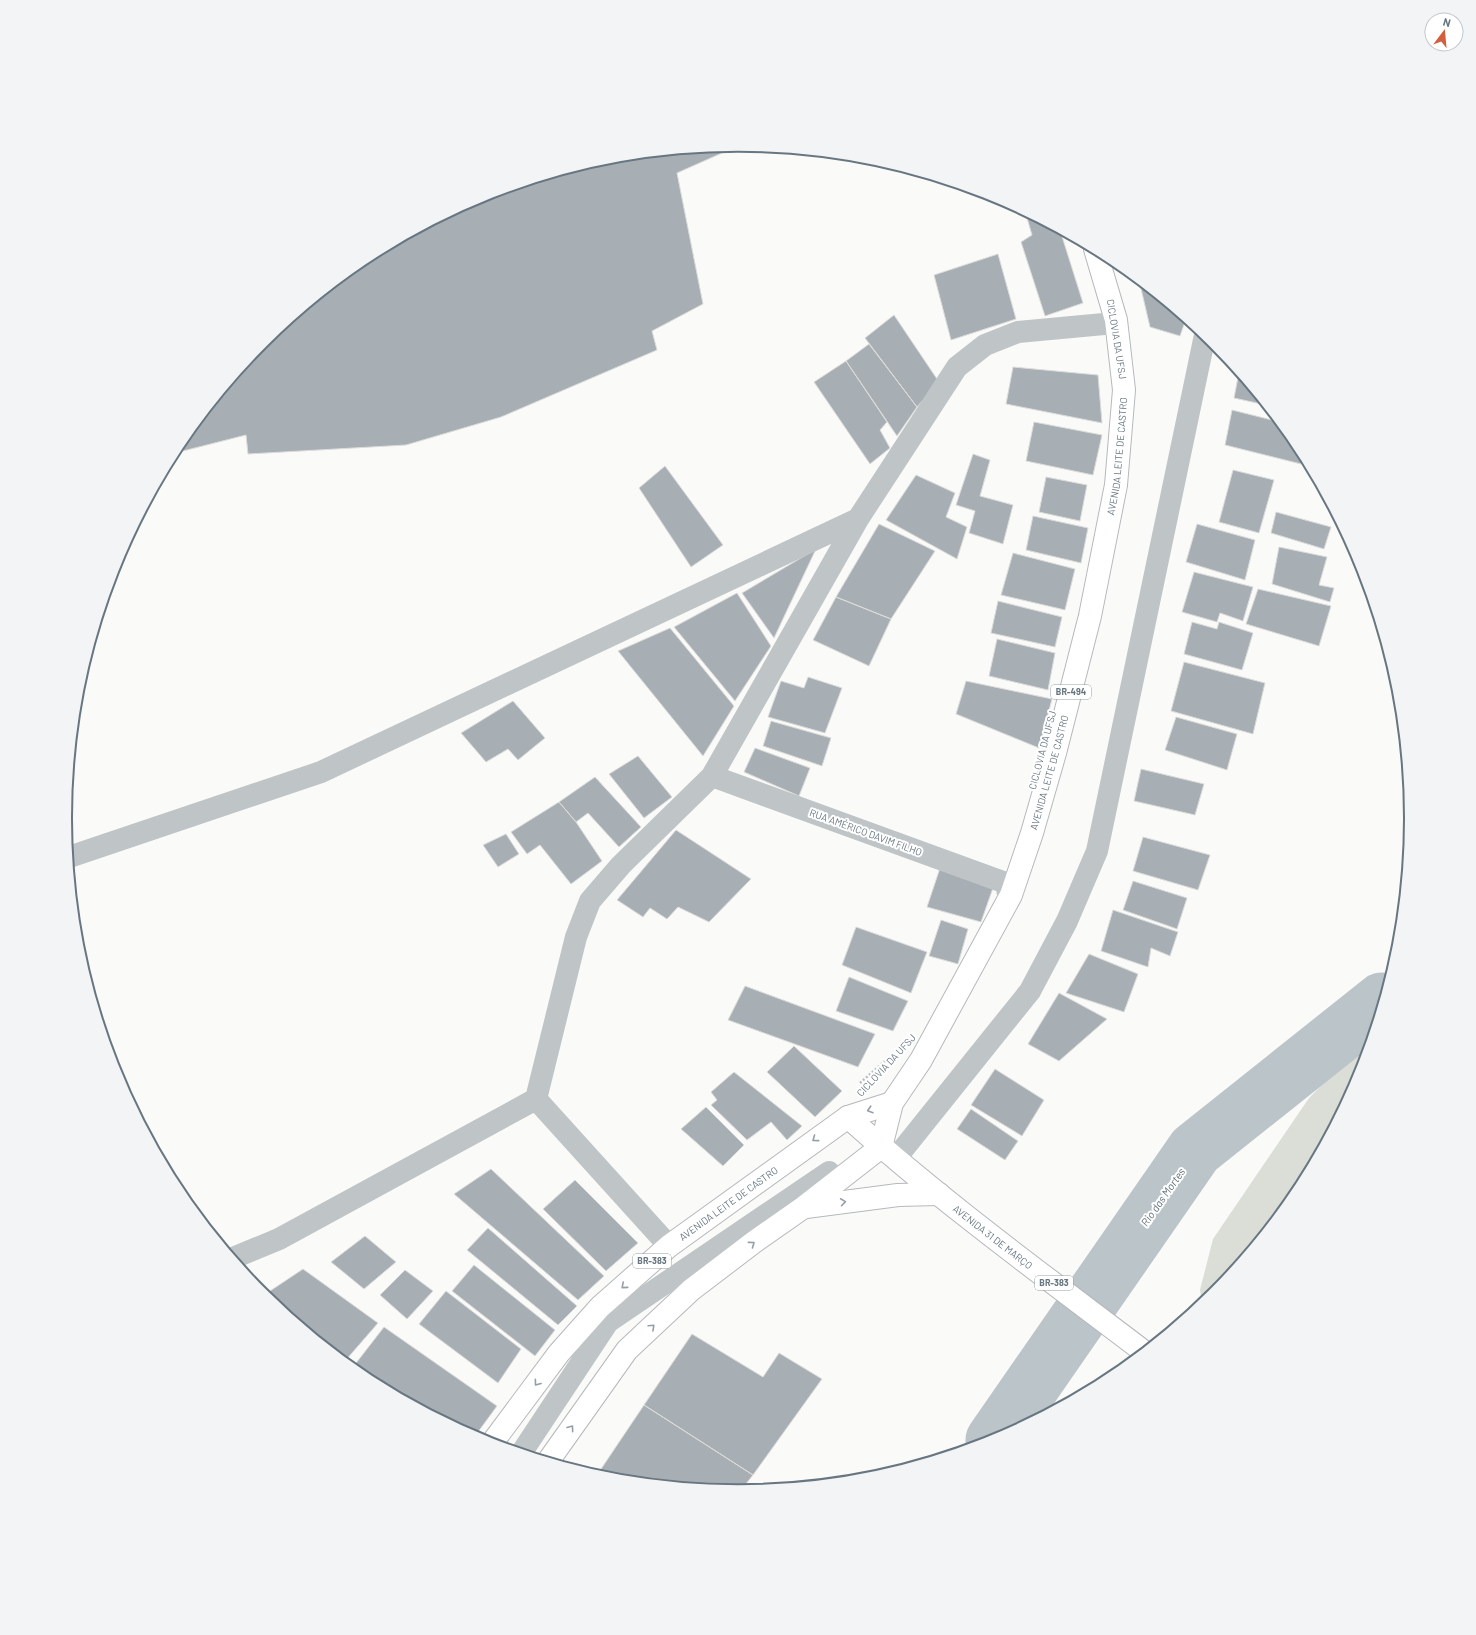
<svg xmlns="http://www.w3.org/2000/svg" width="1476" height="1635" viewBox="0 0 1476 1635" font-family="Barlow,sans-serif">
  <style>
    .green { fill: #daded7 }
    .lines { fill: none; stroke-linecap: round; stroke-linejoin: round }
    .river { stroke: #bbc4c8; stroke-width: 57 }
    .building { fill: #a7afb4; stroke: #dcdcda }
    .primary-casing { stroke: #b3b8bc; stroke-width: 24 }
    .highway-casing { stroke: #b5b9bc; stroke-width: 24 }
    .path { stroke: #babdc0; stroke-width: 2.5; stroke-dasharray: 2 2; stroke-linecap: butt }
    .street { stroke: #bfc4c7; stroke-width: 22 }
    .primary { stroke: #fff; stroke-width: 22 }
    .highway { stroke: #fff; stroke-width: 22 }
    .oneway { stroke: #959fa6 }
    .labels { text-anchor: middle; stroke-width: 4; stroke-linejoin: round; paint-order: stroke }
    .shield { fill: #fff; stroke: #959fa6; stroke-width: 1 }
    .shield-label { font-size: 9px; font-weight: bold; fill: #677680 }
    .street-label { font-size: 10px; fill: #677680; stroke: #fff }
    .water-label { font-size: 11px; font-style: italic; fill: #627379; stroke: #fff }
    .rim { fill: none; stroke: #677680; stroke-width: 2 }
  </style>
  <rect width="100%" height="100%" fill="#fafaf8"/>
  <path class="green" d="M1372,1034L1360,1075L1297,1192L1214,1294L1202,1303L1200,1290L1213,1239L1309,1098Z"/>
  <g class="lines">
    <path class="river" d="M994,1440L1195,1150L1382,1001"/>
  </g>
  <path class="building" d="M720,146L722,153L677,173L703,304L652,331L657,350L501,417L406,445L248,454L246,435L183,451L181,440L262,341L364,258L481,196L607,157Z
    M1025,211L1060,230L1083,303L1045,316L1021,242L1032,235Z
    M998,254L1016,319L951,340L934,275Z
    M1139,280L1186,319L1180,336L1150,327Z
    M894,315L939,382L917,407L865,338Z
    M869,344L917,407L897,436L846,361Z
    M846,361L887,422L880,430L890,448L870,464L814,382Z
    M1013,367L1098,375L1102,423L1006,404Z
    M1239,372L1266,405L1234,398Z
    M1232,410L1280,422L1298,444L1303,455L1301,464L1225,445Z
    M1034,422L1102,435L1093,475L1026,461Z
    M973,454L990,460L980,496L1013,505L1003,544L969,533L975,511L956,505Z
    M665,466L723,545L691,567L639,488Z
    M1233,470L1274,480L1259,533L1219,522Z
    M916,475L955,493L946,517L967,527L957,559L886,520Z
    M1046,477L1087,485L1080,521L1039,512Z
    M1276,512L1331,527L1324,549L1271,533Z
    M1033,516L1088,528L1081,563L1026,550Z
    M879,524L935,551L891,619L836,597Z
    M1197,524L1255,540L1245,580L1186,562Z
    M1279,547L1327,557L1319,585L1334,588L1330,602L1272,584Z
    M816,549L774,638L742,593Z
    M1013,553L1075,569L1065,610L1001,595Z
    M1194,572L1253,587L1243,621L1220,613L1217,622L1182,612Z
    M1258,589L1331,606L1319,646L1246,624Z
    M737,593L771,646L735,701L674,627Z
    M836,597L891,619L869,666L813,640Z
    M998,601L1062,617L1055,647L991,633Z
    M1192,622L1217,629L1219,622L1253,633L1242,670L1184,654Z
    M670,628L734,706L703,756L618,651Z
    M997,639L1055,653L1048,690L989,676Z
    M1184,662L1265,683L1253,734L1171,711Z
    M808,677L842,688L825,733L768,717L781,681L804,688Z
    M966,681L1052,699L1039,748L956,714Z
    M513,701L545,738L518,760L508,749L486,762L461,733Z
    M1176,717L1237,734L1227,770L1165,750Z
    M771,721L831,738L822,766L763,746Z
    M755,748L810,768L799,796L744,772Z
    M638,756L672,797L644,818L609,774Z
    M1141,769L1204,784L1195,815L1134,801Z
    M595,777L641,827L619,847L588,813L576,822L559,802Z
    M559,802L576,822L602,861L571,884L540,845L527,854L511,832Z
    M676,830L751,879L709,922L678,907L667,919L650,908L643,917L617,900Z
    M506,834L519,854L498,867L483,845Z
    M1143,837L1210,855L1198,890L1133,871Z
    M940,868L994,885L981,922L927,907Z
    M1133,881L1187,898L1177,929L1123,910Z
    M1113,910L1178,932L1170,956L1151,948L1148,967L1101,951Z
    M941,920L968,929L958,964L929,956Z
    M856,927L927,952L911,993L842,965Z
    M1089,954L1138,974L1124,1012L1066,993Z
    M849,977L908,1001L893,1031L836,1011Z
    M745,986L875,1034L858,1067L728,1020Z
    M1059,993L1107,1019L1059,1061L1028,1044Z
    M794,1046L842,1091L815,1117L767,1072Z
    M995,1069L1044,1100L1022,1136L971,1105Z
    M734,1072L802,1126L787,1140L771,1122L747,1140L711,1105L717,1100L711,1092Z
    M706,1107L744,1145L723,1166L681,1129Z
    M971,1109L1018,1141L1005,1160L957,1129Z
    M491,1169L604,1276L578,1300L454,1194Z
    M575,1180L638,1243L606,1271L543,1209Z
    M488,1228L577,1306L558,1325L467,1250Z
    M365,1236L396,1262L364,1289L331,1262Z
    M474,1265L555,1330L535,1356L452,1291Z
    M303,1269L378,1323L345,1361L264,1295Z
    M405,1270L433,1291L407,1319L380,1295Z
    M446,1291L521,1349L498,1383L419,1324Z
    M384,1327L497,1406L475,1436L375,1383L353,1367Z
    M692,1334L763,1377L779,1353L822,1379L753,1475L644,1405Z
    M644,1405L753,1475L741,1490L606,1478L597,1475Z"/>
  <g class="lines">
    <defs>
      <g id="primary">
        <path id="s1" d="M848,1117C941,1201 1043,1275 1143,1351"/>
      </g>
      <g id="highway">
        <path d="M806,1207L898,1195L939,1194"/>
        <path id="s2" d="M492,1443L559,1353L600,1307L669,1246L848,1117L892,1103"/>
        <path id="s3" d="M549,1460L627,1350L691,1290L754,1242L804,1207L881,1147L892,1103L921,1060L1011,895L1032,833L1055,753L1090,616L1116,485L1124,390L1116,320L1095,249"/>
      </g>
    </defs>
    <use href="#primary" class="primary-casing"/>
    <use href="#highway" class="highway-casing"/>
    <path class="path" d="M860,1083L885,1061"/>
    <path class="street" d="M712,776L1006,883L1008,894L1011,895
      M69,857L321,772L858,519
      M536,1099L669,1246
      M896,1158L1030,991L1067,921L1097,851L1205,335
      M233,1258L279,1239L536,1099L576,937L590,901L621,865L712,776L858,519L957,367L985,345L1018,332L1104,324L1116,320
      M522,1452L608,1322L829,1172"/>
    <use href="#primary" class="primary"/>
    <use href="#highway" class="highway"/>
  </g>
  <defs><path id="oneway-chevron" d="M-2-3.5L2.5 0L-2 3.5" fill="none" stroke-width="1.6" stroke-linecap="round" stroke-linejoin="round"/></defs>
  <g class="oneway">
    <use href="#oneway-chevron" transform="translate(870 1110) rotate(162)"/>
    <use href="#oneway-chevron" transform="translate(815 1139) rotate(144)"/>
    <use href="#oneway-chevron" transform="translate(843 1202) rotate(-8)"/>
    <use href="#oneway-chevron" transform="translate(752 1244) rotate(-36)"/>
    <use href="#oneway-chevron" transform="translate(624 1286) rotate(139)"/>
    <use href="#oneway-chevron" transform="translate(652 1327) rotate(-43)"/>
    <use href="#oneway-chevron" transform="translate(537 1383) rotate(126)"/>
    <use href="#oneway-chevron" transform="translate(571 1428) rotate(-54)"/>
  </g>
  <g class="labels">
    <g class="shield">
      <rect x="1051" y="685" width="40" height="14" rx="3"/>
      <rect x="633" y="1254" width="38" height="14" rx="3"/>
      <rect x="1035" y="1276" width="38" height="14" rx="3"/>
    </g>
    <g class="shield-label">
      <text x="1071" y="695">BR-494</text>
      <text x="652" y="1264">BR-383</text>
      <text x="1054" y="1286">BR-383</text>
    </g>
    <g class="street-label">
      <text transform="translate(1117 339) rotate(81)" y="4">CICLOVIA DA UFSJ</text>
      <text dy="4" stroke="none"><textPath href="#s3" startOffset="1198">AVENIDA LEITE DE CASTRO</textPath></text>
      <text transform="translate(1042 750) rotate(-75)" y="4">CICLOVIA DA UFSJ</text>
      <text dy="4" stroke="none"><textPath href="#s3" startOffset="874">AVENIDA LEITE DE CASTRO</textPath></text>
      <text transform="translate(866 832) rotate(20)" y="4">RUA AMÉRICO DAVIM FILHO</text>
      <text transform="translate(886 1065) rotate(-47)" y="4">CICLOVIA DA UFSJ</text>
      <text dy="4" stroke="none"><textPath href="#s2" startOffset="339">AVENIDA LEITE DE CASTRO</textPath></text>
      <text dy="4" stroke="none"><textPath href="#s1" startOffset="188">AVENIDA 31 DE MARÇO</textPath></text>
    </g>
    <g class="water-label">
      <text transform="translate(1163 1197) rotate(-55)" y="4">Rio das Mortes</text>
    </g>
  </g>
  <path d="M0 0H1476V1635H0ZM72 818a666 666 0 1 1 1332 0a666 666 0 1 1-1332 0Z" fill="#f3f4f5" fill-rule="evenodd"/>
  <path class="rim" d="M72 818a666 666 0 1 1 1332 0a666 666 0 1 1-1332 0Z"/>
  <g transform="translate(1444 32) rotate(16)"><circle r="19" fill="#ffffff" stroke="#c2c8cc"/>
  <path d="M0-3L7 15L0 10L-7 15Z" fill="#d35f3e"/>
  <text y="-6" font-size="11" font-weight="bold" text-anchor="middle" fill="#677680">N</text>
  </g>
</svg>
